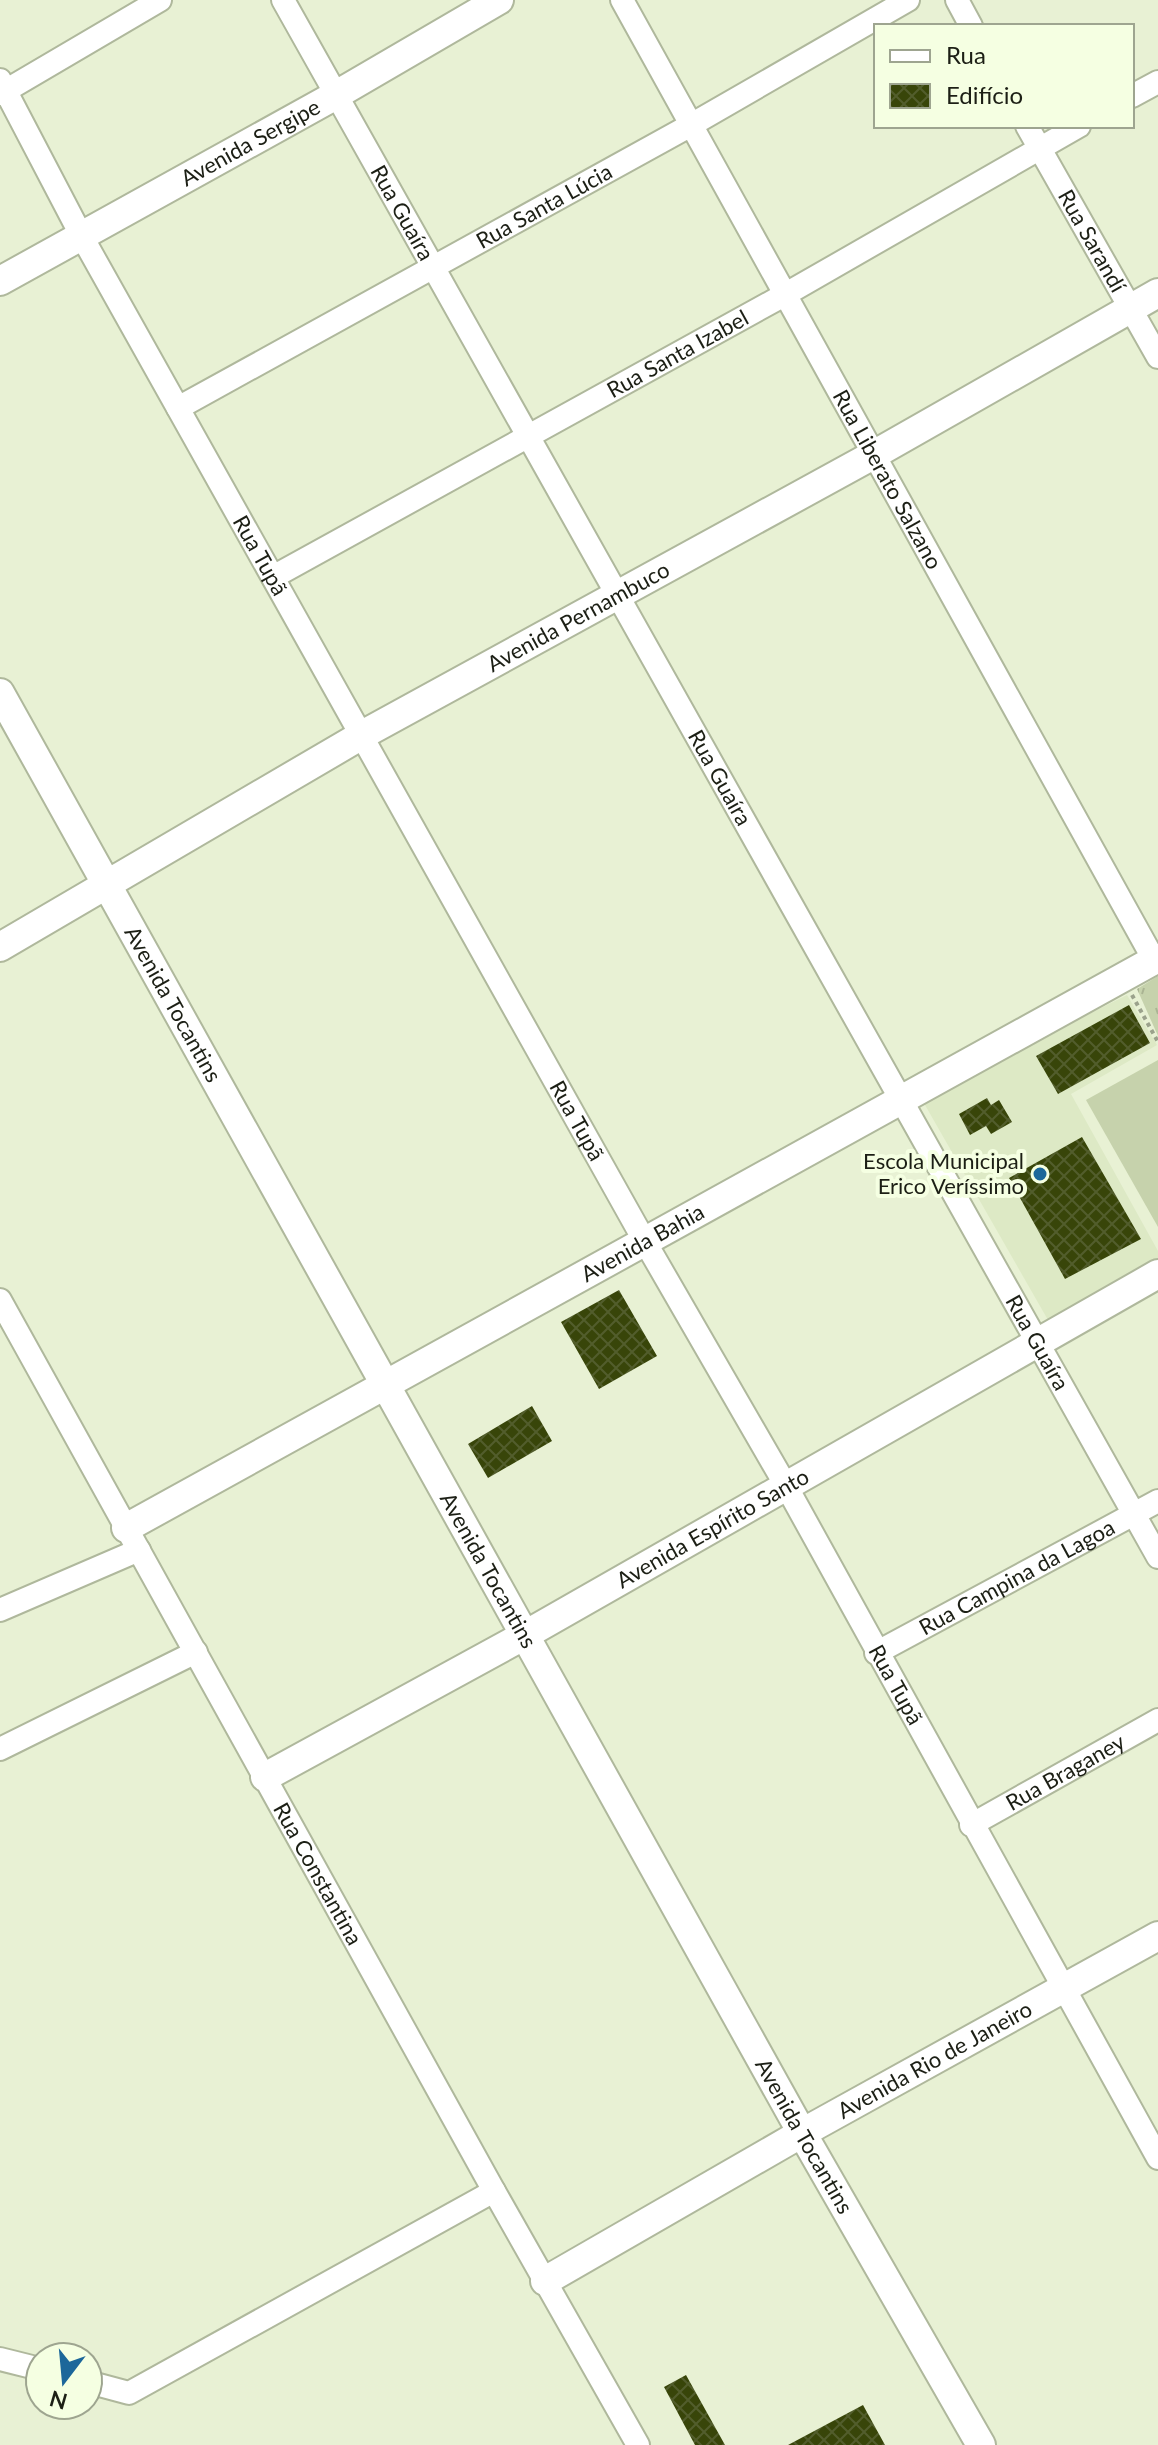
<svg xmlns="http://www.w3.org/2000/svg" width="1158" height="2445" viewBox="0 0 1158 2445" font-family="Lato,sans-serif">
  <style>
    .built { fill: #dde9c5 }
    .grass { fill: #c6d2ac }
    .park { fill: url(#park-tufts) }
    .building { fill: url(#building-cross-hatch) }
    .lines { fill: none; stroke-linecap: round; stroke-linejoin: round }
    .minor-casing { stroke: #afb89c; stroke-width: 26 }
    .tertiary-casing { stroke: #afb89c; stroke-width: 32 }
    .path { stroke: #9ba28c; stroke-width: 4; stroke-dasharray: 4 4; stroke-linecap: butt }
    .minor { stroke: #fff; stroke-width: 22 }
    .tertiary { stroke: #fff; stroke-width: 28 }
    .poi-dot { fill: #1c679a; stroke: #f5ffe2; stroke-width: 3 }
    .labels { text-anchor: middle; stroke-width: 8; stroke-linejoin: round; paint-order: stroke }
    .street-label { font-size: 22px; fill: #1c1f15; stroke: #f5ffe2 }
    .poi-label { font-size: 22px; fill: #1c1f15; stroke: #f5ffe2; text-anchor: end }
  </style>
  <defs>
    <pattern id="park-tufts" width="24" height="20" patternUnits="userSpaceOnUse" patternTransform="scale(2)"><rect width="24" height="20" fill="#c6d2ac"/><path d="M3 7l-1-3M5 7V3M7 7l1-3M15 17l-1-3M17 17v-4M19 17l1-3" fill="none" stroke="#aab493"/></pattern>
    <pattern id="building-cross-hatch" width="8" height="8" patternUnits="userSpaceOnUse" patternTransform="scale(2)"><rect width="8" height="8" fill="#384509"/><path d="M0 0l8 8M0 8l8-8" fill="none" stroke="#525d2c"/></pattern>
  </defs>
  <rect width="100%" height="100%" fill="#e8f1d4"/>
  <path class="built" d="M1127,995L1157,1045L1071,1094L1158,1251V1261L1048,1320L921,1098Z"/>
  <path class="grass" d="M1158,1060V1227L1086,1100Z"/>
  <path class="park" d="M1158,976V1036L1137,989Z"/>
  <path class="building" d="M1129,1005L1150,1043L1058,1094L1036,1056Z
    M987,1098L991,1105L999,1100L1012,1122L991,1134L986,1126L970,1135L959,1114Z
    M1082,1137L1141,1239L1065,1279L1009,1178Z
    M619,1290L657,1356L599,1389L561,1322Z
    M532,1406L552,1441L488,1478L468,1444Z
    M686,2375L725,2445H695L664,2387Z
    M863,2405L885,2445H788Z"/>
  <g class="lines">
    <defs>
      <g id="minor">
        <path id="s1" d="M283,0L1158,1557"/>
        <path id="s2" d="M622,0L1154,960"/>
        <path d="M957,0L971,26"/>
        <path id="s3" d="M0,80L81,235L644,1240L785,1484L1158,2158"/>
        <path d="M0,94L160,0"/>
        <path d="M1132,96L1158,82"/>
        <path id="s4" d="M1027,126L1158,357"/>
        <path id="s5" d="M178,408L691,125L908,0"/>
        <path id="s6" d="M273,577L786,294L1079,126"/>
        <path id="s7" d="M0,1300L494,2191L638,2445"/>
        <path d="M0,1610L139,1550"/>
        <path id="s8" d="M876,1653L1158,1501"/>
        <path d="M0,1749L196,1652"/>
        <path id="s9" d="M971,1825L1158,1720"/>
        <path d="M0,2359L40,2369"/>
        <path d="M88,2382L129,2393L494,2191"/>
      </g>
      <g id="tertiary">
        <path id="s10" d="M0,281L336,95L499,0"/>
        <path id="s11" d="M0,693L802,2133L981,2445"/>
        <path id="s12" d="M0,947L362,735L875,454L1158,293"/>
        <path id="s13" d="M126,1528L1158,958"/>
        <path id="s14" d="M265,1777L525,1635L1158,1274"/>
        <path id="s15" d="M545,2281L802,2133L1158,1936"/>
      </g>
    </defs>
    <use href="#minor" class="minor-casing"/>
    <use href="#tertiary" class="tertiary-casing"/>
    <path class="path" d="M1132,995L1158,1042"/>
    <use href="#minor" class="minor"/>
    <use href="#tertiary" class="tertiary"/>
  </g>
  <circle class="poi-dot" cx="1040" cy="1174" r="8"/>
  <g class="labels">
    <g class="street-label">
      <text dy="8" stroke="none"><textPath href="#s10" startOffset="286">Avenida Sergipe</textPath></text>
      <text dy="8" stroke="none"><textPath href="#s5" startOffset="418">Rua Santa Lúcia</textPath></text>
      <text dy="8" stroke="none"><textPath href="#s1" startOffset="244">Rua Guaíra</textPath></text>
      <text dy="8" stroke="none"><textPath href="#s4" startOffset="132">Rua Sarandí</textPath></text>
      <text dy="8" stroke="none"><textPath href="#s6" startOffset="462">Rua Santa Izabel</textPath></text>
      <text dy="8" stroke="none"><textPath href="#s2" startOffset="548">Rua Liberato Salzano</textPath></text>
      <text dy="8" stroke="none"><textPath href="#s3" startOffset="542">Rua Tupã</textPath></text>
      <text dy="8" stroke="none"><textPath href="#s12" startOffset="666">Avenida Pernambuco</textPath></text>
      <text dy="8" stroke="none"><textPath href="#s1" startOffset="892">Rua Guaíra</textPath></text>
      <text dy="8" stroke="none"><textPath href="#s11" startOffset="356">Avenida Tocantins</textPath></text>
      <text dy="8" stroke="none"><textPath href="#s3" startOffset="1190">Rua Tupã</textPath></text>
      <text dy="8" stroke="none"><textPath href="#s13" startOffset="590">Avenida Bahia</textPath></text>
      <text dy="8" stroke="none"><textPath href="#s1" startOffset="1540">Rua Guaíra</textPath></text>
      <text dy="8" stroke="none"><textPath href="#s14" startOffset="512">Avenida Espírito Santo</textPath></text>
      <text dy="8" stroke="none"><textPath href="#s11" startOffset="1004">Avenida Tocantins</textPath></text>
      <text dy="8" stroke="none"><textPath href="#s8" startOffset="160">Rua Campina da Lagoa</textPath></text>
      <text dy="8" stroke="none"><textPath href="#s3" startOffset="1838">Rua Tupã</textPath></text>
      <text dy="8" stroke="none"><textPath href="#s9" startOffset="108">Rua Braganey</textPath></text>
      <text dy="8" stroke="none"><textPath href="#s7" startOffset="656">Rua Constantina</textPath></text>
      <text dy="8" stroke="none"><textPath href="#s15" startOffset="448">Avenida Rio de Janeiro</textPath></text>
      <text dy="8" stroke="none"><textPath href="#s11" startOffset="1652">Avenida Tocantins</textPath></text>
    </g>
    <g class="poi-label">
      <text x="1024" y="1169">Escola Municipal<tspan x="1024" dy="25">Erico Veríssimo</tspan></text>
    </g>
  </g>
  <rect x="874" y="24" width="260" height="104" fill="#f5ffe2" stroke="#9ea590" stroke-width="2"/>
  <rect x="890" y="50" width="40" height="12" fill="#ffffff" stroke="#9ea590" stroke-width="2"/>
  <text x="946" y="64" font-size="24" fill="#1c1f15">Rua</text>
  <rect x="890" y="84" width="40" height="24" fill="url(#building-cross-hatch)" stroke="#9ea590" stroke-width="2"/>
  <text x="946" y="104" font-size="24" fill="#1c1f15">Edifício</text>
  <g transform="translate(64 2381) rotate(196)"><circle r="38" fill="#f5ffe2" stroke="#9ea590" stroke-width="2"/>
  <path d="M0-6L14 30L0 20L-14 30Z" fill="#1c679a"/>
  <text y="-12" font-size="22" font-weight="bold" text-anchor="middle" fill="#1c1f15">N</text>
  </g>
</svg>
